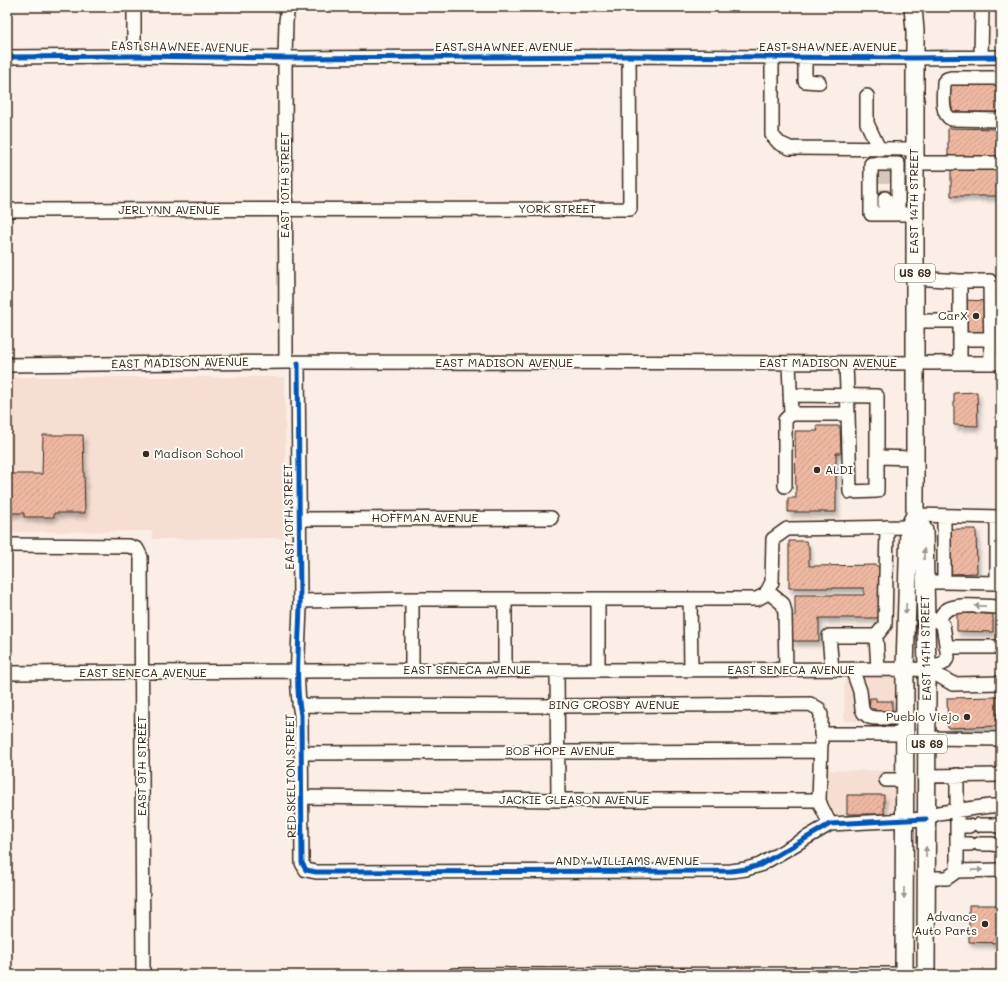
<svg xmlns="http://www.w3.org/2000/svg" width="1008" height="982" viewBox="0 0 1008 982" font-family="Mali,sans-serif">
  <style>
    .built { fill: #f6ded2 }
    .building { fill: url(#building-hatch); stroke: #3b2a1e; filter: url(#shadow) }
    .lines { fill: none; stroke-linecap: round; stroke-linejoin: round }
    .minor-tunnel { stroke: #d4c7be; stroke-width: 13; stroke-dasharray: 13 6; stroke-linecap: butt }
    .minor-casing { stroke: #3b2a1e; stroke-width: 16 }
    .major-casing { stroke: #3b2a1e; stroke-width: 20 }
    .minor { stroke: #fdfcf7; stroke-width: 13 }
    .major { stroke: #fdfcf7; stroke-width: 17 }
    .cycleway-casing { stroke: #fdfcf7; stroke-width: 8 }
    .cycleway { stroke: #0057b8; stroke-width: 5 }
    .oneway { fill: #9c938a }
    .poi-dot { fill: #3b2a1e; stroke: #fdfcf7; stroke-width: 1.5 }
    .labels { text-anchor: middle; stroke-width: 4; stroke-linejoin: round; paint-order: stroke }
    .shield { fill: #fdfcf7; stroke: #75695f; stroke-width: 1 }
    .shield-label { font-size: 11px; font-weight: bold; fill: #3b2a1e }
    .street-label { font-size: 12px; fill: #3b2a1e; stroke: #fdfcf7 }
    .poi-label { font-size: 12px; fill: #3b2a1e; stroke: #fdfcf7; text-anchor: end }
  </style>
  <defs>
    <pattern id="building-hatch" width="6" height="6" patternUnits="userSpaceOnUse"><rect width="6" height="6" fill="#eeb8a2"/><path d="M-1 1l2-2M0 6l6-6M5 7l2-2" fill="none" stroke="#cd9e8b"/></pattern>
    <filter id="shadow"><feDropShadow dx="2.5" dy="4.5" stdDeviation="2" flood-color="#0004"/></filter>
  </defs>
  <rect width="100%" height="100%" fill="#faeee6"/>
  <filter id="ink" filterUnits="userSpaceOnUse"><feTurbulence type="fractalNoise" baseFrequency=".025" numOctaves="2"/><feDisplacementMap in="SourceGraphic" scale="8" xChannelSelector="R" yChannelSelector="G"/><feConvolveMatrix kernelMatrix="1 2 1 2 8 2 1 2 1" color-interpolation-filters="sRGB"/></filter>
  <g filter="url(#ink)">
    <path class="built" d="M7,377H285L286,538L153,539L152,531L7,532Z
      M845,675L891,676L896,679L898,681L899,722L844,721Z
      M827,770L899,771L897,810L893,815L886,816H843L836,815L830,810L827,804Z"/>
    <path class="building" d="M1000,7H1001V25H1000Z
      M950,85H1001V112H950Z
      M948,128L1001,129V156H948Z
      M951,168H1001V196H951Z
      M964,300L988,301V332H965Z
      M977,392L978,426L954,425V393Z
      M816,426H840L841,453H836V512H788V498H796L795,431H818Z
      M43,435H83L85,513H54V517H24V513H7V474H42Z
      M949,529H976L977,573L950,574Z
      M789,541H806L809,547V566L876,565L880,569L881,615L876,618H819V641H792V616H795V595H864V588H789Z
      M957,613L993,614V632L957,631Z
      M997,697V726L948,728L947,698Z
      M870,698H876V701H892V712L875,713V709H869Z
      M847,795H884V814H847Z
      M969,905H1001V943L969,942Z"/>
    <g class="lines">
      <path class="minor-tunnel" d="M885,170V198"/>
      <defs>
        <path id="minor" d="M134,56V7
          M7,57L134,56L285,58L629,56L914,58L1001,57
          M772,57V135L779,143L790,148L914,149
          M805,57V81L819,82
          M981,57L982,7
          M1001,78H951L947,79L944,82C944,94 940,113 951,119L1001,120
          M867,96V123L879,149
          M914,163H1001
          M885,198V214
          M7,210L630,209L629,56
          M898,214V164H871V214H914
          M915,278L960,281V363
          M960,281H990L991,363
          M915,321H960
          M960,339H991
          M286,362L285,58L286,21L288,7
          M298,363C298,442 299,521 300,600C300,636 294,679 301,715L302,863L306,870L316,872L731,871L746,869L760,865L830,824L926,819L938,813L990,806H1001
          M789,363L791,414H848L846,364
          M7,365L286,362L1001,363
          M790,395L877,396V491L850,492L848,414
          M878,457L915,458
          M785,486V420L791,414
          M915,515L1001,517
          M298,519L551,518
          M7,545L129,546L137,549L141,557L143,975
          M925,582H944V516
          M944,582L997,583V517
          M767,591L783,604L785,613L786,670
          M412,599V670
          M505,599V670
          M598,599V670
          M690,599L691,670
          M300,601L412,599H757L766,594L772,582L773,539L787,529L909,527
          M938,621C940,618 942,614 945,611C955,602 988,607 1001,607
          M946,647H1001
          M832,669L829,636H876
          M852,669L860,691L862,709L864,713L869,717L875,718H904
          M878,669L876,636L885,625L887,527
          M927,669L953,684L1001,683
          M557,670L558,800
          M7,673L298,671L927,669L944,663L948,657L943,625L938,621L933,619L925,620
          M299,705L558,706L810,704L819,709L821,715V734H904
          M927,738L1001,739
          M301,753L820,751
          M926,776L1001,775
          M886,780H904
          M302,797L558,800H819L821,806L830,824
          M819,800L821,743
          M979,825H993L1001,827
          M957,826H969
          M957,844H970
          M979,844H992L1001,846
          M957,871V775
          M926,878H947L957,871L1001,870
          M454,975L926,974"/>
        <path id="major" d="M915,515L924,531L927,669L926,975
          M904,975L905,669L909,527L915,515V31L913,7"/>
      </defs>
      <use href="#minor" class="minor-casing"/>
      <use href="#major" class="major-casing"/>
      <use href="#minor" class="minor"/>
      <use href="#major" class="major"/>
      <defs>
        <path id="cycleway" d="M7,57L134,56L285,58L629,56L914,58L1001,57
          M298,363C298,442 299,521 300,600C300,636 294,679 301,715L302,863L306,870L316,872L731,871L746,869L760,865L830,824L926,819"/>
      </defs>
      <use href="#cycleway" class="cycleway-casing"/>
      <use href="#cycleway" class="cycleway"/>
    </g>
    <defs><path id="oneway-solid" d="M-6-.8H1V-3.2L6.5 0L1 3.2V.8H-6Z"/></defs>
    <g class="oneway">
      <use href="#oneway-solid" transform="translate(924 554) rotate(-91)"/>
      <use href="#oneway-solid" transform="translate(980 606) rotate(-179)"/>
      <use href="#oneway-solid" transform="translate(906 609) rotate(92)"/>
      <use href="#oneway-solid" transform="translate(926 852) rotate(-90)"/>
      <use href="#oneway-solid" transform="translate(977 870) rotate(-1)"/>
      <use href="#oneway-solid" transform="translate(904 893) rotate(90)"/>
    </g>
  </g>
  <g class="poi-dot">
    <circle cx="976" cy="316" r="4"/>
    <circle cx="146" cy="454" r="4"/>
    <circle cx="817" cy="470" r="4"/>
    <circle cx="967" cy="717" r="4"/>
    <circle cx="985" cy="924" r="4"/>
  </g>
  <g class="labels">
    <g class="shield">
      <rect x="895" y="264" width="40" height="18" rx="3"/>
      <rect x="907" y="735" width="40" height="18" rx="3"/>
    </g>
    <g class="shield-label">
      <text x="915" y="277">US 69</text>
      <text x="927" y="748">US 69</text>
    </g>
    <g class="street-label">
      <text transform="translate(180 47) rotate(1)" y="4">EAST SHAWNEE AVENUE</text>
      <text x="504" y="51">EAST SHAWNEE AVENUE</text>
      <text x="828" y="51">EAST SHAWNEE AVENUE</text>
      <text transform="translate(285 185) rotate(-90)" y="4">EAST 10TH STREET</text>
      <text transform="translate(914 201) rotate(-90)" y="4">EAST 14TH STREET</text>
      <text x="557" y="213">YORK STREET</text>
      <text x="169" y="214">JERLYNN AVENUE</text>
      <text transform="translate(180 363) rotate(-1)" y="4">EAST MADISON AVENUE</text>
      <text x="504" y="367">EAST MADISON AVENUE</text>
      <text x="828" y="367">EAST MADISON AVENUE</text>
      <text transform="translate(289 517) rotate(-91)" y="4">EAST 10TH STREET</text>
      <text x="425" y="522">HOFFMAN AVENUE</text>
      <text transform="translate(926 648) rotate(-91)" y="4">EAST 14TH STREET</text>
      <text x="467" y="674">EAST SENECA AVENUE</text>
      <text x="791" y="674">EAST SENECA AVENUE</text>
      <text x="143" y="677">EAST SENECA AVENUE</text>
      <text x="614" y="709">BING CROSBY AVENUE</text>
      <text x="560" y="755">BOB HOPE AVENUE</text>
      <text transform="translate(142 766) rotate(-90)" y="4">EAST 9TH STREET</text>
      <text transform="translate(291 776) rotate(-91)" y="4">RED SKELTON STREET</text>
      <text x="574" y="804">JACKIE GLEASON AVENUE</text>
      <text x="627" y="865">ANDY WILLIAMS AVENUE</text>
    </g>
    <g class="poi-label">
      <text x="968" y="320">CarX</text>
      <text x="154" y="458" text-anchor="start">Madison School</text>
      <text x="825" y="474" text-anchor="start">ALDI</text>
      <text x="959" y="721">Pueblo Viejo</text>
      <text x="977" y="921">Advance<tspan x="977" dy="14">Auto Parts</tspan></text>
    </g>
  </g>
  <rect width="1008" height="982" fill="none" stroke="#fdfcf7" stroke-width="24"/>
  <rect x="12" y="12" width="984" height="958" fill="none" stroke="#3b2a1e" stroke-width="1.5" filter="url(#ink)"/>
</svg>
